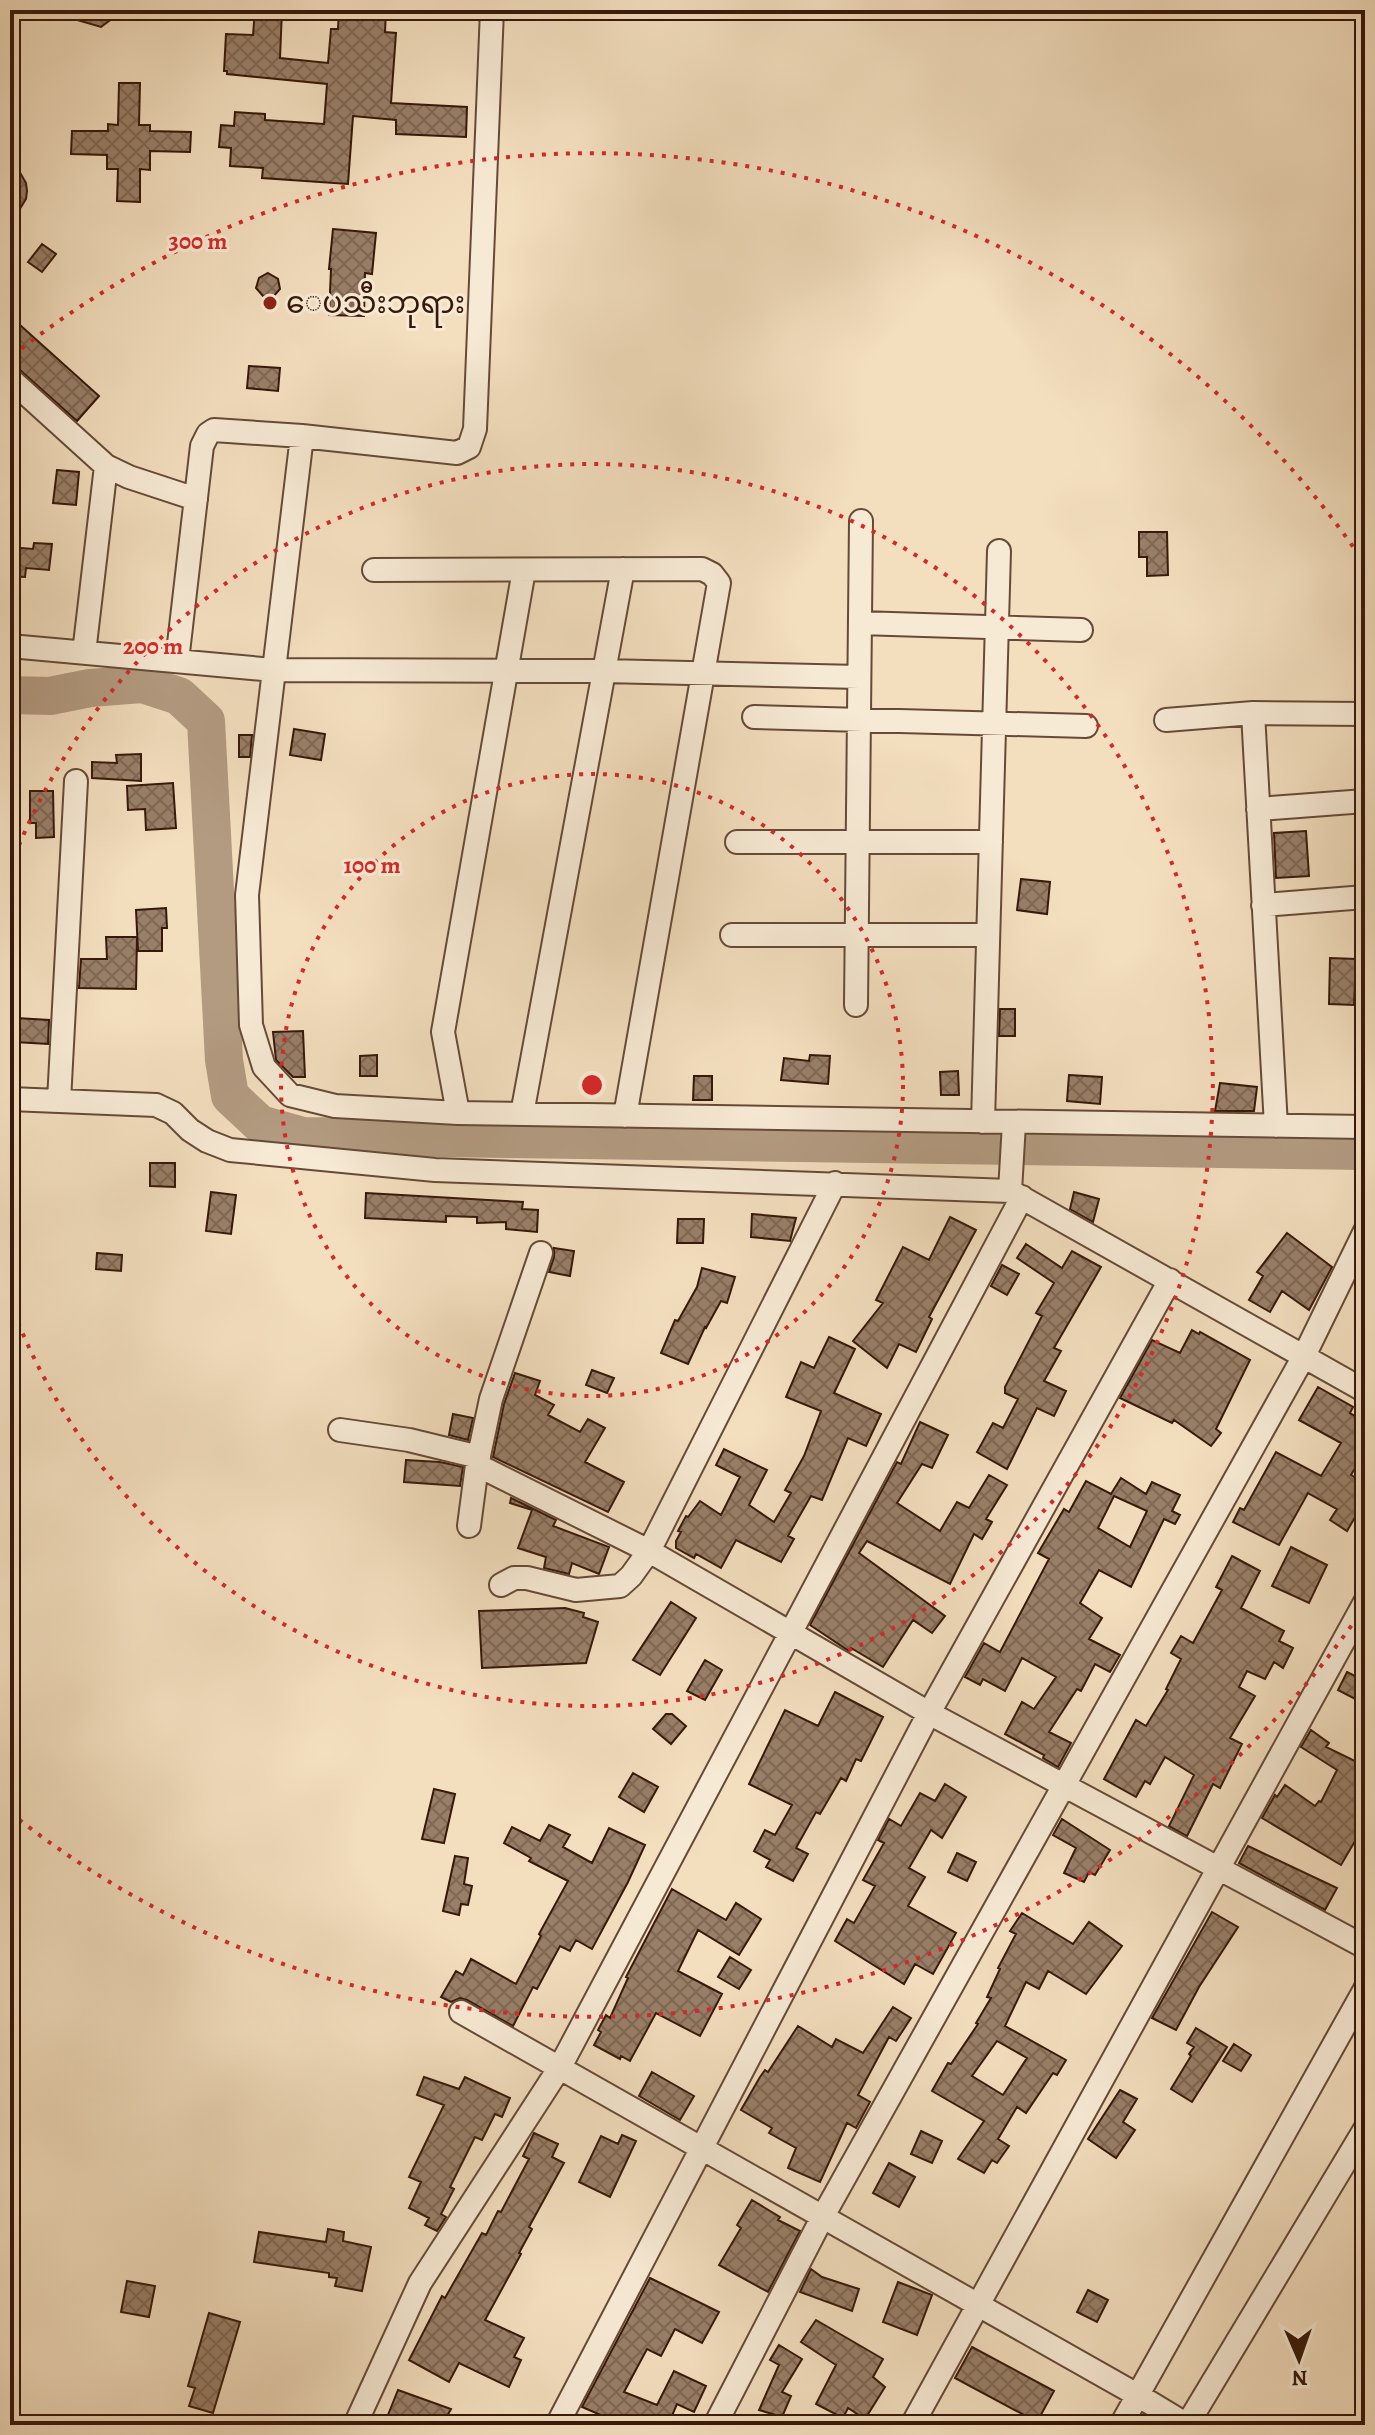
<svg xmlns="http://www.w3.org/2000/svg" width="1375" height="2435" viewBox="0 0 1375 2435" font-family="Alegreya,'Noto Sans Myanmar',serif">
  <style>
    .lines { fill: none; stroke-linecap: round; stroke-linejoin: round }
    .river { stroke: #b39b81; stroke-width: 38 }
    .building { fill: url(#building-cross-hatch); stroke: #37180a; stroke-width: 2; fill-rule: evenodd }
    .minor-casing { stroke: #664a37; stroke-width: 26 }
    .minor { stroke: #f7ead5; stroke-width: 22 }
    .ring { fill: none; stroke: #d62828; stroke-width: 4; stroke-dasharray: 4 8 }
    .poi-dot { fill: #8f2418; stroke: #f7ead5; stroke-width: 3 }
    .labels { text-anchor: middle; stroke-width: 6; stroke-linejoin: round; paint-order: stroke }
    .poi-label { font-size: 30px; fill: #37180a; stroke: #f7ead5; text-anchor: start }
    .centre { fill: #d62828; stroke: #f7ead5; stroke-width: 4 }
    .ring-label { font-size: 24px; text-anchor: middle; font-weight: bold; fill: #d62828; stroke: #f7ead5; stroke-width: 6; stroke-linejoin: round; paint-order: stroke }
  </style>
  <defs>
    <pattern id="building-cross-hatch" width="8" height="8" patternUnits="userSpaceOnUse" patternTransform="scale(2)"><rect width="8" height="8" fill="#997f68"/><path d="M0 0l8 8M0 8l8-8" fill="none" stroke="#7e6754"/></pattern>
  </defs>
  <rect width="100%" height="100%" fill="#f3debe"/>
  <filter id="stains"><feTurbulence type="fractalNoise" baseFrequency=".0025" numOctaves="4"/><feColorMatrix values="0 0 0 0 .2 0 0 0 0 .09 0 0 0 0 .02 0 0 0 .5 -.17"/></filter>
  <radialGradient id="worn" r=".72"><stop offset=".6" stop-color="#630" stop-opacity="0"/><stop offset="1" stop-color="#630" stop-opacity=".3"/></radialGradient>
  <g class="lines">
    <path class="river" d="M10,695L50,696L90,688L142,684L179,696L206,721L224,1060L230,1096L260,1124L303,1136L1365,1151"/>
  </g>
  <path class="building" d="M60,10H124L101,27L60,15Z
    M255,10H282L280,58L328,63L331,29H338L339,10H386L385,32L396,33L391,103L467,107L466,137L396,134V120L353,116L348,184L262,178L263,168L230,166L231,148L219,147L221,125L234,126L235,112L265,114V120L324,124L327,84L227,74V71H224L226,34L253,35Z
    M119,83H140L139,125H150V131L191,132L190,152L150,151V170L140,169V202L117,201L118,169H107V155L71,154L72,131H108V124L118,125Z
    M10,155L26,183L27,191L26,199L10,225Z
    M333,229L376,233L372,274L365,273L364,316L329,315L331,269H329Z
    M42,244L56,254L42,272L28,262Z
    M268,273L278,279L280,289L273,297L263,296L256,288L259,278Z
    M10,316L99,396L77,421L19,369L10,365Z
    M249,366L280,368L278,391L247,388Z
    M57,470L79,472L76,505L53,503Z
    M1139,532H1167L1168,575L1147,576V557H1139Z
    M34,543L52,544L49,570L26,568L25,577L10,576V547L33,549Z
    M294,729L325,734L321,760L290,755Z
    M239,735H252L250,757H239Z
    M141,754V781L92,778V762L117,763L116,755Z
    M173,783L176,828L146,830L145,809L128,810L127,786Z
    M30,791H53L54,837L36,838V823H30Z
    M1306,831L1309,876L1276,878L1274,833Z
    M1021,879L1050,882L1047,914L1017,910Z
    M166,908L167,928H162V951H138L136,910Z
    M106,937H137L136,989L79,988L81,959H107Z
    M1330,958L1356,959L1354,1005L1329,1004Z
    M1000,1009H1015V1036H999Z
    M16,1018L49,1020L48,1044L15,1042Z
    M303,1031L305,1077H293L276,1060L273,1032Z
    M377,1055V1076H360V1056Z
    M810,1055L830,1056L828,1084L781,1080L784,1058L809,1061Z
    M958,1071L959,1095H941L940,1072Z
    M1069,1075L1102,1077L1100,1104L1067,1101Z
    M694,1076H712V1100H693Z
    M1220,1083L1257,1087L1254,1111H1215Z
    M150,1163H175V1187L150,1186Z
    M211,1192L236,1195L231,1234L206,1231Z
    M1074,1192L1099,1199L1093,1222L1070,1209Z
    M366,1193L523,1202L522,1209L538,1210L537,1232L506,1229V1222L477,1223V1217L446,1216V1222L365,1218Z
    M752,1214L796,1218L790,1241L751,1237Z
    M950,1217L976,1230L929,1317L932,1319L916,1352L899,1344L887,1368L853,1341L883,1303L876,1300L903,1247L929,1260Z
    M678,1219H704L703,1243H677Z
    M1287,1233L1332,1267L1309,1310L1282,1291L1270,1312L1249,1300L1263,1276L1257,1272Z
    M1026,1244L1062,1268L1072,1251L1101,1267L1054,1348L1061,1351L1044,1381L1066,1391L1054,1416L1037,1408L1007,1469L977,1452L993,1423L1003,1428L1018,1399L1005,1393V1387L1042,1316L1036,1313L1054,1283L1017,1258Z
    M554,1248L574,1251L570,1276L549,1272L554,1257Z
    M97,1253L122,1255L121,1271L96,1269Z
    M1002,1265L1019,1274L1007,1295L991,1286Z
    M702,1268L735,1277L727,1303L721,1301L706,1328L705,1327L688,1364L661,1353L675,1320L678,1321L697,1287Z
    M1192,1330L1199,1334L1200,1332L1250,1360L1216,1429L1221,1433L1211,1446L1174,1420L1172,1423L1120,1398L1152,1340L1180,1353Z
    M829,1337L855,1349L834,1393L881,1414L866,1446L848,1438L822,1500L811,1496L788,1536L794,1539L781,1562L736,1540L721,1568L696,1554L694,1558L676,1548V1541L681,1532L678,1531L686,1516L688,1517L700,1501L721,1515L740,1477L716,1465L724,1449L767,1470L749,1505L774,1522L791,1493L785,1490L804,1456L821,1411L786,1397L801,1362L814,1368Z
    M592,1370L614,1378L607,1393L586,1385Z
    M515,1373L540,1381L535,1395L554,1405L548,1415L580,1432L588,1419L605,1428L585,1462L624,1482L608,1512L493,1457L504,1404Z
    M1318,1387L1353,1407L1350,1413L1365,1422V1452L1351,1475L1365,1483V1500L1347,1531L1330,1520L1337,1509L1308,1493L1279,1545L1233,1522L1240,1508L1244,1510L1276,1452L1321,1476L1341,1443L1299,1420Z
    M453,1414L473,1418L468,1440L449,1435Z
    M920,1422L948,1435L932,1468L922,1464L897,1503L940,1531L957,1502L969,1508L989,1475L1007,1485L986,1519L992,1522L982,1539L974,1534L950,1584L867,1541L859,1553L945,1616L932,1633L913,1620L883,1667L851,1648L849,1651L810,1625L897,1462L901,1464Z
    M406,1460L440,1462L463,1467L460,1486L404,1482Z
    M1121,1478L1146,1494L1152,1482L1180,1495L1172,1511L1180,1515L1175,1524L1164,1519L1131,1587L1099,1570L1080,1603L1102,1618L1089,1639L1120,1655L1110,1672L1095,1664L1081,1691L1077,1689L1049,1732L1071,1743L1058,1767L1043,1758L1044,1755L1005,1734L1022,1702L1034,1709L1056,1677L1022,1658L1005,1691L983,1679L980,1685L965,1677L984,1643L1000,1652L1049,1559L1038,1553L1064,1509L1069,1512L1086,1481L1111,1494ZM1114,1496L1147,1511L1130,1547L1098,1528Z
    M511,1498L556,1520L553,1526L609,1547L599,1574L572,1563L569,1574L544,1568L546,1557L518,1548L532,1510L510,1503Z
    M1291,1547L1327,1565L1309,1603L1272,1586Z
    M1232,1556L1260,1571L1241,1608L1284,1631L1279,1641L1293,1648L1283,1668L1274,1662L1265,1679L1247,1671L1239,1687L1255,1696L1230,1738L1242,1744L1220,1788L1213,1784L1187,1836L1169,1826L1194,1775L1165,1757L1150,1784L1145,1781L1136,1797L1104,1779L1136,1720L1146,1726L1168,1690L1166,1689L1181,1659L1171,1653L1181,1636L1193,1643L1222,1590L1216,1587Z
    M671,1602L696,1618L660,1675L633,1660Z
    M565,1608L584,1613L583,1617L598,1622L586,1663L482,1668L479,1611Z
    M705,1660L722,1670L705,1700L687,1691Z
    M1347,1672L1365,1681V1704L1338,1690Z
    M835,1692L883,1717L861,1761L856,1759L846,1781L841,1778L820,1814L816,1812L796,1848L808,1854L793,1881L766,1867L770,1860L754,1851L765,1830L775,1835L792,1805L749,1784L785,1710L818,1726Z
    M666,1714H672L686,1726L671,1744L653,1729Z
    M1311,1730L1329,1743L1326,1747L1365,1766V1839L1358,1836L1341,1865L1262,1818L1275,1795L1277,1797L1285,1785L1315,1806L1319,1801L1321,1802L1337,1770L1301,1747Z
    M633,1773L658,1787L644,1812L619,1797Z
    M945,1784L966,1797L942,1838L931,1830L909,1868L925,1877L908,1906L956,1933L933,1974L915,1964L904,1984L835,1941L847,1919L854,1923L875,1886L863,1880L884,1843L878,1840L889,1819L901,1826L920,1793L935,1801Z
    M434,1789L455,1794L444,1843L422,1839Z
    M1062,1819L1110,1850L1095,1875L1089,1872L1084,1882L1064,1873L1076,1848L1053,1835Z
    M549,1825L570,1835L563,1847L592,1863L609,1828L645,1845L628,1882L592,1949L576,1940L570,1951L560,1946L537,1989L533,1987L513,2026L467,2000L460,1998L451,2002L441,1997L456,1971L463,1975L471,1959L516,1984L541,1936L539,1934L568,1881L529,1861L531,1858L504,1843L512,1827L540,1841Z
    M1248,1846L1337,1888L1325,1910L1239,1863Z
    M957,1853L976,1862L967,1881L948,1872Z
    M455,1856L468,1858L464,1884L472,1886L468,1905L461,1904L459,1915L443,1911Z
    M672,1889L726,1920L736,1903L761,1919L739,1955L698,1930L678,1971L722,1994L700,2036L656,2013L630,2061L621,2056L620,2059L594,2045L601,2032L598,2030L606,2015L610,2018L628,1978L626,1977Z
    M1212,1912L1238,1927L1199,1987L1176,2030L1152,2018Z
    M1022,1913L1073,1944L1089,1922L1122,1946L1086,1994L1048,1971L1039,1989L1026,1982L1005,2026L1066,2060L1057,2075L1053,2073L1026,2113L1017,2107L998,2139L1009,2146L997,2163L992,2160L984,2173L958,2159L984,2121L932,2091L948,2063L951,2064L978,2024L976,2023L991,1998L987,1997L1000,1969L998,1968L1016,1934L1010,1931ZM997,2041L1027,2058L1003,2095L972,2076Z
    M730,1957L751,1970L739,1989L718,1977Z
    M893,2007L911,2018L896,2041L889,2037L858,2095L870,2102L856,2128L847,2123L820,2182L788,2168L796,2148L769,2133L772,2128L741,2110L760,2077L765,2070L768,2072L798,2026L832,2047L836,2039L863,2053Z
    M1196,2028L1227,2047L1192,2102L1171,2089L1191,2056L1189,2054L1194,2047L1187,2043Z
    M1234,2044L1251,2055L1241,2071L1223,2061Z
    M652,2072L694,2096L680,2120L639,2096Z
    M424,2077L459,2089L465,2077L510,2098L502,2117L495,2114L482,2140L475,2137L450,2187L454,2189L441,2214L446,2217L437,2231L425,2225L429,2218L409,2208L421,2182L409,2177L444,2105L417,2095Z
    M1120,2090L1137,2099L1123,2122L1135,2130L1116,2158L1088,2139Z
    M921,2131L942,2141L932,2163L911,2154Z
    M534,2133L558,2144L552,2157L564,2163L529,2227L532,2229L519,2253L521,2254L485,2320L524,2338L514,2357L521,2360L509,2387L459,2363L449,2382L409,2360L442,2296L445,2298L482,2233L486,2235L498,2211L501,2212L529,2159L523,2156Z
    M622,2135L636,2141L610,2197L579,2182L601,2136L618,2144Z
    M889,2163L915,2177L899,2207L873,2193Z
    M752,2200L780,2217L778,2220L800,2231L768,2292L719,2265L741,2228L737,2225Z
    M328,2229L344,2232L343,2241L371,2247L362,2291L335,2286L337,2278L329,2277V2273L254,2262L259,2232L326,2242Z
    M811,2269L822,2277L859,2289L852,2311L800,2292Z
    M650,2278L719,2312L702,2343L675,2329L661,2356L647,2349L624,2392L657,2405L674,2371L706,2386L694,2412L677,2404L668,2425H624L582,2407Z
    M127,2281L155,2286L149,2317L121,2312Z
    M898,2282L932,2295L917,2335L883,2322Z
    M1088,2290L1108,2300L1097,2322L1077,2312Z
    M209,2313L240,2322L213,2413L189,2406L195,2388L188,2386Z
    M816,2320L883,2359L873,2377L885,2387L865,2419L848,2408L843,2418L816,2404L836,2365L801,2342Z
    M779,2345L802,2359L782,2392L791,2396L782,2417L759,2410L779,2365L770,2360Z
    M972,2347L1054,2391L1037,2422L955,2378Z
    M398,2390L451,2409L442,2425H384Z"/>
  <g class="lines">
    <defs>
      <path id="minor" d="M10,379L106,466L129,477L196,499
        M302,436L274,670L604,671L859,677
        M374,570L702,569L712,574L719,583L625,1116
        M860,623L1081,630
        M10,646L274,670L247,895L251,1025L264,1067L290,1095L335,1106L458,1113L1365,1127
        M84,653L106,466
        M177,661L202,446L208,434L214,430L302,436L457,453L469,447L475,429L492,10
        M1253,713L1276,1126
        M754,717L1086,726
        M1166,720L1253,713L1365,714
        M76,781L59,1101L156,1105L173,1113L190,1130L207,1141L230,1150L435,1170L1010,1191L1365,1391
        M1258,809L1365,801
        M737,842H991
        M1263,905L1365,897
        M732,935H988
        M856,1005L861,521
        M10,1099L59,1101
        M458,1113L443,1032L524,570
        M522,1114L623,569
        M983,1122L999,551
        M1010,1191L1014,1123
        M340,1430L409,1440L479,1457
        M477,1465L649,1551L929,1713L1365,1947
        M469,1526L477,1465L491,1399L541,1253
        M501,1585L514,1578H527L576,1590L620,1586L631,1576L649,1551L835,1183
        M461,2012L1139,2396L1187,2425
        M355,2425L420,2283L560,2067L1022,1197
        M557,2425L929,1713L1170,1280
        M715,2425L822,2218L1304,1356L1365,1231
        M912,2425L1365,1602
        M1121,2425L1365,1989
        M1187,2425L1365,2129"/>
    </defs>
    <use href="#minor" class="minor-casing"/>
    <use href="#minor" class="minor"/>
  </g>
  <g class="ring">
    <circle cx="592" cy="1085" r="311"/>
    <path d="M10 868A621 621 0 1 1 10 1302"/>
    <path d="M1365 1606A932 932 0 0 1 12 1814M12 356A932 932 0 0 1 1365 564"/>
  </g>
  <circle class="poi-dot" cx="270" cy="303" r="8"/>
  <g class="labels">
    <g class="poi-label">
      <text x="286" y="313">ေပသီးဘုရား</text>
    </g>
  </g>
  <circle cx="592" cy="1085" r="12" class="centre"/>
  <g class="ring-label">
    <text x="198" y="249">300 m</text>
    <text x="153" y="654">200 m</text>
    <text x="372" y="873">100 m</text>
  </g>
  <rect width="1375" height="2435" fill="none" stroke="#f3debe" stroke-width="40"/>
  <rect x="12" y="12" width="1351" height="2411" fill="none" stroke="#37180a" stroke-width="4"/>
  <rect x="20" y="20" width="1335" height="2395" fill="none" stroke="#37180a" stroke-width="2"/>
  <g transform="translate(1299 2359) rotate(178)" stroke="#f7ead5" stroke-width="6" paint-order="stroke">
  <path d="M0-6L14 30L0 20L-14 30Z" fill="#37180a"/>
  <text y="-12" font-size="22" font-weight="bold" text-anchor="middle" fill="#37180a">N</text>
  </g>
  <rect width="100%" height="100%" filter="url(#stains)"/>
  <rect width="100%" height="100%" fill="url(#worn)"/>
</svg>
